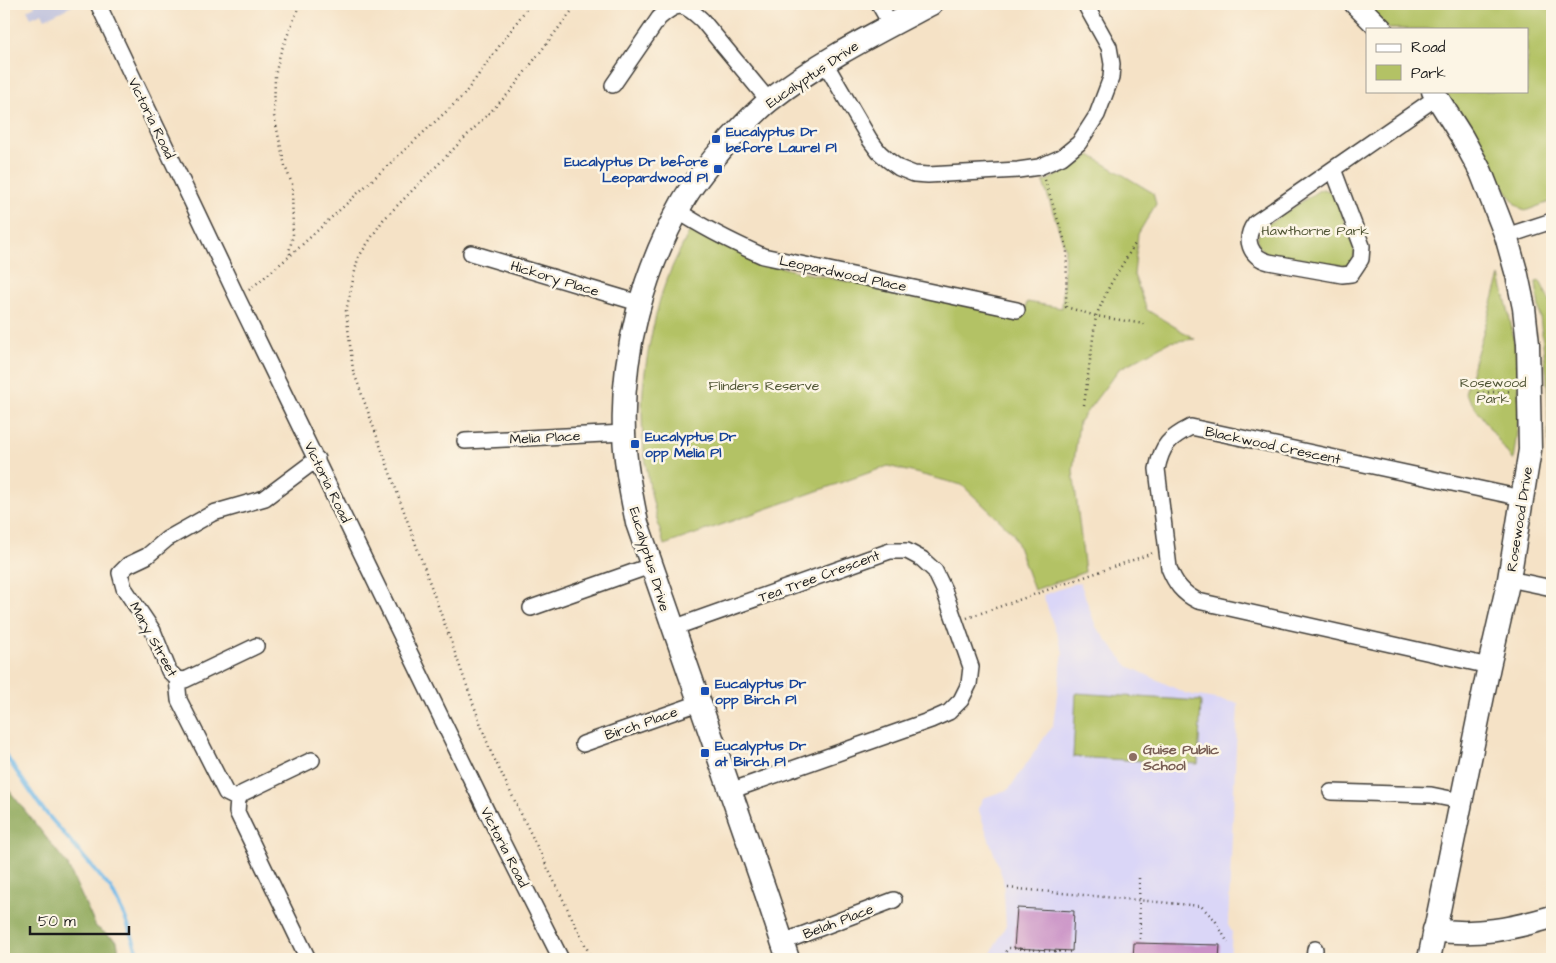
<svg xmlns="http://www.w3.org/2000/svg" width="1556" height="963" viewBox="0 0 1556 963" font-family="'Architects Daughter',sans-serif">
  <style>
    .built { fill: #dad6f7 }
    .industrial { fill: #c0c2dd }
    .green { fill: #b3c265; stroke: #686f40 }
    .forest { fill: #8ea85a; stroke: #55623b }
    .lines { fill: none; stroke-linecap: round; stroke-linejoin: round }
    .stream { stroke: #71b9e9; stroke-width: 4 }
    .building { fill: #c990c6 }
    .street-casing { stroke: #3d3a36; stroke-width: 18 }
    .secondary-casing { stroke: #3d3a36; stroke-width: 25 }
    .path { stroke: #3d3a36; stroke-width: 2.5; stroke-dasharray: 1 4; stroke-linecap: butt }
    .street { stroke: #fff; stroke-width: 15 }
    .secondary { stroke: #fff; stroke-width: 22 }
    .transit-dot { fill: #1a4fb4; stroke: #fcf5e5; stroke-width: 2 }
    .education-dot { fill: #8d6e63; stroke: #fcf5e5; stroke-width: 2 }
    .labels { text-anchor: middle; stroke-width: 5; stroke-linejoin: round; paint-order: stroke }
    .street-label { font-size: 14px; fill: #1c1c1c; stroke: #fcf5e5 }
    .transit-label { font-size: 14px; font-weight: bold; fill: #164399; stroke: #fcf5e5; text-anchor: start }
    .park-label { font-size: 14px; fill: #515636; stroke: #fcf5e5 }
    .education-label { font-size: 14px; font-weight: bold; fill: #785e54; stroke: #fcf5e5; text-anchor: start }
  </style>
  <rect width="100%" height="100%" fill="#fcf5e5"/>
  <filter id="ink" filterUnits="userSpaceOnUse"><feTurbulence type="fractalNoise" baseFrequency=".02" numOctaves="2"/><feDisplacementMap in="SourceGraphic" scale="10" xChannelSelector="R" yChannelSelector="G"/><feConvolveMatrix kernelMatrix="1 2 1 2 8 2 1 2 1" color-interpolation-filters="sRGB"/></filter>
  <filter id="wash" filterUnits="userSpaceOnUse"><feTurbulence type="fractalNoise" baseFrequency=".0096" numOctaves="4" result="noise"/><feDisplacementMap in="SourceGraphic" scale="20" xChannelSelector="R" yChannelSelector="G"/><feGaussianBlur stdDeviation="1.12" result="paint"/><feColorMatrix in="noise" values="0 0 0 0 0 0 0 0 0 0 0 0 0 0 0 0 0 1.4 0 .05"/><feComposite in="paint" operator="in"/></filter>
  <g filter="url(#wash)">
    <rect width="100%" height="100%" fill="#f5e2c6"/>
    <path class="built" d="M1080,582L1096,627L1128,666L1187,694L1238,703L1228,925L1232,932L1230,959H988L1006,925L1003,879L978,808L983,798L1009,789L1053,725L1063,652L1043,595Z"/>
    <path class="industrial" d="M34,4H73L74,5L45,19L42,13L31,18L27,10L35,6Z"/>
    <path class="green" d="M1366,4H1552V201L1525,211L1515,204L1442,91H1527V29H1389Z
      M1090,155L1153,193L1156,204L1138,234L1134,275L1147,310L1195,339L1169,342L1119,369L1079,422L1073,470L1085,572L1034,590L1013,533L962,485L888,466L664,545C652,503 642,457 642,413C642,377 650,338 659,303C666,276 680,251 692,226L759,261L795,271L1023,317L1027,302L1062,308L1065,248L1043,182L1073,168Z
      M1323,189L1329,191L1335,195L1355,251L1352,262L1345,266L1269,254C1257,249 1254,239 1262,228L1318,191Z
      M1500,276C1510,316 1519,357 1519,399C1519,419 1516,440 1513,461L1465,393Z
      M1540,281L1552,306V458L1549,462L1547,378L1536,282Z
      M1076,693L1201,701L1198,764L1073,757Z"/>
    <path class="forest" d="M4,784L67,864L96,927L117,941L120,959H4Z"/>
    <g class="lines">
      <path class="stream" d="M4,753L41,807L111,889L125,917L140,959"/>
    </g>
    <g id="blocks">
      <path class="building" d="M1017,908L1074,911L1072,951L1014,948Z
        M1134,943L1220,945L1219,959H1133Z"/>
    </g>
  </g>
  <g filter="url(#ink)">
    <use href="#blocks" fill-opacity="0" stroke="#3d3a36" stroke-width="1"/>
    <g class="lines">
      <defs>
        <path id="street" d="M98,4L238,299L486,810L561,959
          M879,4L891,25
          M825,63L870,140L879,152L888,160L899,168L914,174L928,175L1018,170L1039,167L1062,157L1079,143L1097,115L1111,78L1112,64L1109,47L1085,4
          M613,85L659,18C678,1 684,3 702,20L769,101
          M1333,169L1362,246L1361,259L1351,274L1342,275L1269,262C1250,257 1243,239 1255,223L1437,97
          M678,211C705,229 734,243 763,256L1017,310
          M1506,236L1552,221
          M471,253L639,303
          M465,441L624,433
          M1509,579L1552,588
          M531,608L650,566
          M673,628L890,551H907L922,559L935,571L944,590L971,667L969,684L961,700L949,712L931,720L730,791
          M1489,666L1198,601C1182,593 1175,583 1169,568L1157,469C1162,445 1169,438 1191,427L1522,498
          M177,679L185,680L256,646
          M583,744L699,703
          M1331,792L1431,795L1461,801
          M238,799L226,793L179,700L177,679L169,671L153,631L124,588L120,573L128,565L147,556L167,539L213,513L265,498L317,459
          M783,942L894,900
          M308,959L237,812L238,799L243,793L312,760
          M1314,959L1315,949"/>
        <path id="secondary" d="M1356,4L1381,29
          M1434,930C1477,936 1511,929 1552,917
          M788,959L766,893L637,523C631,493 625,464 624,433C621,352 643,272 683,201C695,180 711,162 726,144C740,129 753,114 769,101C818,62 876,33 931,4
          M1429,959L1489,666L1509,579L1530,450L1528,344L1524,308L1517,275L1506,236L1481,172L1462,137L1433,91"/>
      </defs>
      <use href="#street" class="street-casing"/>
      <use href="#secondary" class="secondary-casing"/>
      <path class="path" d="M577,4L509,93L383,220L358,258L346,311L353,370L490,750L592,959
        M1045,180L1067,248L1066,307L1096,316L1144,324
        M290,254L289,252L293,235L292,184L285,166L274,116L275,76L280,54L300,4
        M249,290L291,255L463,96L530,4
        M1548,389H1552
        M1478,393L1512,391
        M1084,405L1096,316L1110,285L1136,242
        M967,618L1153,553
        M1139,878L1140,940
        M1008,888L1201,906L1215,920L1228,943
        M999,959L1009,948L1070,952
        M1048,959L1057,951
        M1057,959L1065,953"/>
      <use href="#street" class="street"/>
      <use href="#secondary" class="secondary"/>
    </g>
  </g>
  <g class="transit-dot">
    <rect x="711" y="134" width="10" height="10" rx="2.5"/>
    <rect x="713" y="164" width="10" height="10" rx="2.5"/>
    <rect x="630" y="439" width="10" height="10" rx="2.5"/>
    <rect x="700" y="686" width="10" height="10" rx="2.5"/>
    <rect x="700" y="748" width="10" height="10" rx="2.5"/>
  </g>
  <circle class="education-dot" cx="1133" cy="757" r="5"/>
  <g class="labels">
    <g class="street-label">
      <text transform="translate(812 74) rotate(-34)" y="5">Eucalyptus Drive</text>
      <text transform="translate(152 118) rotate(64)" y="5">Victoria Road</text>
      <text transform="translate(843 273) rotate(12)" y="5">Leopardwood Place</text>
      <text transform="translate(555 278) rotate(17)" y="5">Hickory Place</text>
      <text transform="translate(545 437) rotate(-3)" y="5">Melia Place</text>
      <text transform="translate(1273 445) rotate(12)" y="5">Blackwood Crescent</text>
      <text transform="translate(328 482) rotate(64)" y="5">Victoria Road</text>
      <text transform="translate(1519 519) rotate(-81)" y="5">Rosewood Drive</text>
      <text transform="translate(650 559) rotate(73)" y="5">Eucalyptus Drive</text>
      <text transform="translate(819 576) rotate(-20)" y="5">Tea Tree Crescent</text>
      <text transform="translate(154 639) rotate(61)" y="5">Mary Street</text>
      <text transform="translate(641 723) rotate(-19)" y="5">Birch Place</text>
      <text transform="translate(505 847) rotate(63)" y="5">Victoria Road</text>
      <text transform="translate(838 921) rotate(-21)" y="5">Belah Place</text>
    </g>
    <g class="transit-label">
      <text x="726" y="136">Eucalyptus Dr<tspan x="726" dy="16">before Laurel Pl</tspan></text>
      <text x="708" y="166" text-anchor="end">Eucalyptus Dr before<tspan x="708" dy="16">Leopardwood Pl</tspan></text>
      <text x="645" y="441">Eucalyptus Dr<tspan x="645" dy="16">opp Melia Pl</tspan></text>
      <text x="715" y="688">Eucalyptus Dr<tspan x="715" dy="16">opp Birch Pl</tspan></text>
      <text x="715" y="750">Eucalyptus Dr<tspan x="715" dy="16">at Birch Pl</tspan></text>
    </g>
    <g class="park-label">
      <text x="1315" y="235">Hawthorne Park</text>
      <text x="1493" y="387">Rosewood<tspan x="1493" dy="16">Park</tspan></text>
      <text x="764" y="390">Flinders Reserve</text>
    </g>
    <g class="education-label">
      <text x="1143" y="754">Guise Public<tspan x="1143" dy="16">School</tspan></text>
    </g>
  </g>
  <rect width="1556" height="963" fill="none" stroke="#fcf5e5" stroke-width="20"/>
  <rect x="1366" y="28" width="162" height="65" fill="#fcf5e5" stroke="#a29e95"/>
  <rect x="1376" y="44" width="25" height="8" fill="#ffffff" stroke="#a29e95"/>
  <text x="1411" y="52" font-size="15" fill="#1c1c1c">Road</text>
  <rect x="1376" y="65" width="25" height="15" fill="#b3c265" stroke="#a29e95"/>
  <text x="1411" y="78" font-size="15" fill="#1c1c1c">Park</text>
  <path d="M30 926v8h99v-8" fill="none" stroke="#1c1c1c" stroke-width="2.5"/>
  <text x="38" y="926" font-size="15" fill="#1c1c1c" stroke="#fcf5e5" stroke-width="4" paint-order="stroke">50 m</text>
</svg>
